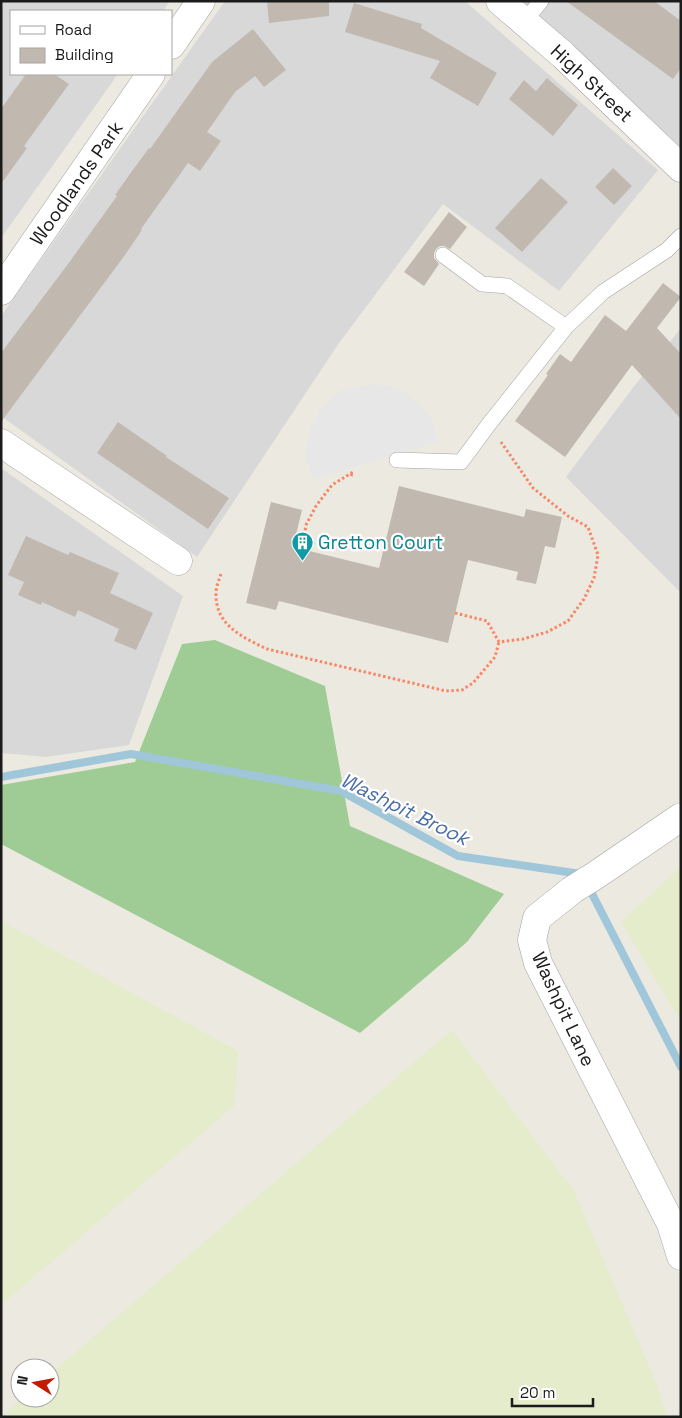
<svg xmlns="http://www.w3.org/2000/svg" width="682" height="1418" viewBox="0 0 682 1418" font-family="'Space Grotesk',sans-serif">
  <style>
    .residential { fill: #d9d8d8 }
    .farmland { fill: #e5eccb }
    .forest { fill: #9fcb95 }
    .parking { fill: #e7e7e7 }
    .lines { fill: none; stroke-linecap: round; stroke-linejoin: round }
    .stream { stroke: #a0c6da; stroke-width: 8 }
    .building { fill: #c1b9b0 }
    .service-casing { stroke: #a2a2a2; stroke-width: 16 }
    .minor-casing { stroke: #a2a2a2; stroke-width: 29 }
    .path { stroke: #f78766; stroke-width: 3; stroke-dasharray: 2.5 2.5; stroke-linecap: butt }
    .service { stroke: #fff; stroke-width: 15 }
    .minor { stroke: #fff; stroke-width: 28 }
    .labels { text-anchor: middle; stroke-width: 4.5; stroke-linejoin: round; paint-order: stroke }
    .street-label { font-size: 19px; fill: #1b1b1b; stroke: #fff }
    .culture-label { font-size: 19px; fill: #0d838f; stroke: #fff; text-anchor: start }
    .water-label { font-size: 20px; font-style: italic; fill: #4a6da8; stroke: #fff }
  </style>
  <rect width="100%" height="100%" fill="#eceae0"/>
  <path class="residential" d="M1,1H170L163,11H11V74H118L1,238Z
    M225,1H465L658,170L559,291L443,204L339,343L197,557L1,416V316Z
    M511,1H681V154Z
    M681,328V593L566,477L635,385Z
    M1,468L183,596L129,745L46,757L1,753Z"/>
  <path class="farmland" d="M681,866V1022L621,922Z
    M1,921L238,1051L234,1106L1,1305Z
    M452,1030L574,1191L656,1382L667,1417H1L22,1398H50V1374Z"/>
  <path class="forest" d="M215,640L325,686L350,826L504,894L467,942L360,1033L1,844V785L135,762L182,644Z"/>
  <path class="parking" d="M374,384L398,388L420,404L431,419L439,442L314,479L305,456L309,432L320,409L343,389Z"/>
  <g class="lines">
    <path class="stream" d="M1,777L131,754L341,791L458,856L581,874
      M588,886L681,1067"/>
  </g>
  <path class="building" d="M267,1H329V16L269,23Z
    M566,1H654L681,21V68L673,79Z
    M354,3L422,24L421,28L497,73L478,106L430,78L440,61L345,32Z
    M253,29L286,70L264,87L255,76L235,92L207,132L221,141L200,171L188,163L141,229L142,230L125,255L1,422V353L68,264L117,196L115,195L132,171L149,148L150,149L212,62Z
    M26,74H54L69,84L24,146L27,148L1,184V109Z
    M547,78L578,105L553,136L509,99L524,80L536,91Z
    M613,168L632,186L614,205L595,187Z
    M541,178L568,202L522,252L495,228Z
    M449,212L467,227L450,249L444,246H440L436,249L434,253V258L439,264L424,286L404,272Z
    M663,283L681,297L657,328L681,354V419L632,365L565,457L515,421L548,375L546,374L560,354L571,362L605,315L626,331Z
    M118,422L167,456L166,457L229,498L208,529L97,453Z
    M399,486L524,517L526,509L562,517L555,548L545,546L536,584L516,580L518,572L468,560L448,643L279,601L276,610L246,603L271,502L302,510L293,547L379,568Z
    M26,536L68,555L70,552L119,573L110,593L153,613L136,650L114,641L119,629L78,610L75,617L42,602L41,605L18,595L24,582L8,575Z"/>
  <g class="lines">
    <defs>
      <path id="service" d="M524,22L541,1
        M443,255L482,284L507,286L566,327
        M397,460L461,462L489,424L566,327L603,292L667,250L681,236"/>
      <path id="minor" d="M500,1L563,55L681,168
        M171,45L201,1
        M1,291L151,74
        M1,443L178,561
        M681,817L596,875L572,890L537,918L532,940L538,963L671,1224L681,1256"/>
    </defs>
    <use href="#service" class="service-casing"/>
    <use href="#minor" class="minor-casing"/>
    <path class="path" d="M302,550L306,525L316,506L332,485L353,472L351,476
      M221,574C219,580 216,587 216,593C215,625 242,637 267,649L446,691L462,690L473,683L495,657L499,642
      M455,613L487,621L499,642L523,639L547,632L568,621L584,599L594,578L598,555L588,527L568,516L533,488L501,442"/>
    <use href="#service" class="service"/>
    <use href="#minor" class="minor"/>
  </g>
  <defs>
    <symbol id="building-pin" viewBox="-11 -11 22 30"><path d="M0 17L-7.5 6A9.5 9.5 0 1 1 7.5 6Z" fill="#0f9aa8" stroke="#fff"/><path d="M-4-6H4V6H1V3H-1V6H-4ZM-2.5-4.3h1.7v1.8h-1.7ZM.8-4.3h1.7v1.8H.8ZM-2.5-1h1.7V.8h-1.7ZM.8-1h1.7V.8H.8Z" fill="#fff"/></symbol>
  </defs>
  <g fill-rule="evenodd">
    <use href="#building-pin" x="290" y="530" width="25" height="34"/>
  </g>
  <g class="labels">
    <g class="street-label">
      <text transform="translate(592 83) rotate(43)" y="7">High Street</text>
      <text transform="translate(76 183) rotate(-55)" y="7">Woodlands Park</text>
      <text transform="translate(564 1009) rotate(65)" y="7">Washpit Lane</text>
    </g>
    <g class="culture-label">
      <text x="318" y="549">Gretton Court</text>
    </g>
    <g class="water-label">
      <text transform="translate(405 809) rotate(26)" y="7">Washpit Brook</text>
    </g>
  </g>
  <rect width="682" height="1418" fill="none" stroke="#1b1b1b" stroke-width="5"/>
  <rect x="10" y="10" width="162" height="65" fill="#ffffff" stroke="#a4a4a4"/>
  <rect x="20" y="26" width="25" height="8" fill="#ffffff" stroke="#a4a4a4"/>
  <text x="55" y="35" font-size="15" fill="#1b1b1b">Road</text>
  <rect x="20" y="48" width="25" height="15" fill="#c1b9b0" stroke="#a4a4a4"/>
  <text x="55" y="60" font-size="15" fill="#1b1b1b">Building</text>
  <g transform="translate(35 1383) rotate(281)"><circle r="24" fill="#ffffff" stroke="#a4a4a4"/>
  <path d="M0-4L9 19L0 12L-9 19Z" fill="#c31a03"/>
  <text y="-8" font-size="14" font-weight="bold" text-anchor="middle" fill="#1b1b1b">N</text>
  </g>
  <path d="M512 1398v8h81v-8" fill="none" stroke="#1b1b1b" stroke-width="2.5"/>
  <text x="520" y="1398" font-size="15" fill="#1b1b1b" stroke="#ffffff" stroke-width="4" paint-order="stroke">20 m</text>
</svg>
